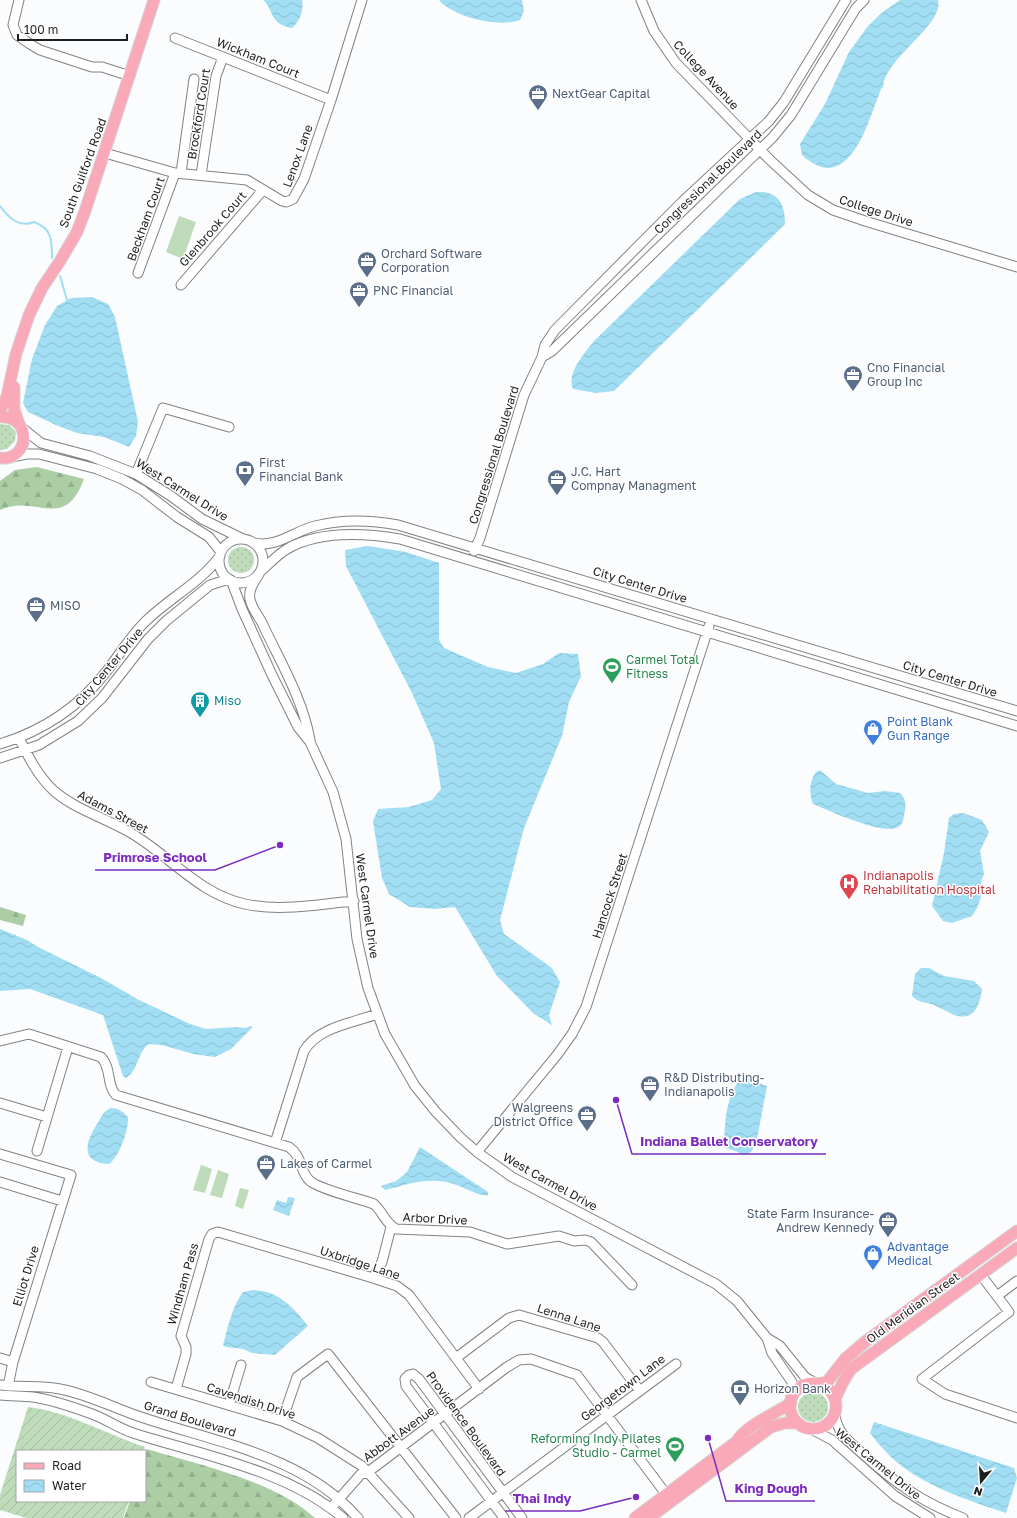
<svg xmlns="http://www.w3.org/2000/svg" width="1017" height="1518" viewBox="0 0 1017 1518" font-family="'Golos Text',sans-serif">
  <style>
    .grass { fill: url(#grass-dots) }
    .forest { fill: url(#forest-firs) }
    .garden { fill: url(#garden-furrows) }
    .pitch { fill: #bedcb9 }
    .water { fill: url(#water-waves) }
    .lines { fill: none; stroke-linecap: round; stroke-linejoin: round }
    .stream { stroke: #a1def4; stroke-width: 2 }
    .minor-casing { stroke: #818284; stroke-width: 11 }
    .major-casing { stroke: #d6d6d7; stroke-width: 13 }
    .minor { stroke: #fff; stroke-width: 9 }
    .major { stroke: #faa9b9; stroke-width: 11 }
    .labels { text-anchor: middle; stroke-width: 3; stroke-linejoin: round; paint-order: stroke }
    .street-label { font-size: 12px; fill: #1d1e1f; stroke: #fff }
    .service-label { font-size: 12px; fill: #4e5e75; stroke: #fff; text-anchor: start }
    .leisure-label { font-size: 12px; fill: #27864d; stroke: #fff; text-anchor: start }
    .culture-label { font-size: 12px; fill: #0d838f; stroke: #fff; text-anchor: start }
    .shop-label { font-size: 12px; fill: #366cbe; stroke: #fff; text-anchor: start }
    .health-label { font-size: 12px; fill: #be3a42; stroke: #fff; text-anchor: start }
    .leader { fill: none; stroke: #7b2cbf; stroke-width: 1.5 }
    .callout-dot { fill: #7b2cbf; stroke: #fff; stroke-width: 1.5 }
    .callout-label { font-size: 13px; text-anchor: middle; font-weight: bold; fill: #7b2cbf; stroke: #fff; stroke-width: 3; stroke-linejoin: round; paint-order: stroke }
  </style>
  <defs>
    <pattern id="grass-dots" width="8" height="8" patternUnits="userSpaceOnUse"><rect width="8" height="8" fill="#bedcb9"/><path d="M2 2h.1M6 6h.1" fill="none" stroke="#a3bc9f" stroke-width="1.8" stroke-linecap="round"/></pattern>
    <pattern id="forest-firs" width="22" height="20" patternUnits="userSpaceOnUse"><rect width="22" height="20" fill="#abcea5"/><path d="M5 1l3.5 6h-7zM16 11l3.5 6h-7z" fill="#93b08e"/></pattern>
    <pattern id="garden-furrows" width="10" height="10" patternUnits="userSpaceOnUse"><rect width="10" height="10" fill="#bedcb9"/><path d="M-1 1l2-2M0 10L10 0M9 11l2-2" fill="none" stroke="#a3bc9f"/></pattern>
    <pattern id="water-waves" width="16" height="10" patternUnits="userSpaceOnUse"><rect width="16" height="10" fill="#a1def4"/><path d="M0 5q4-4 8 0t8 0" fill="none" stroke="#8abed1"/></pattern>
  </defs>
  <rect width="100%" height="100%" fill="#fafcfe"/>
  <path class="grass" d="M0,424L9,425L16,432L15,441L7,449L0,450Z
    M228 560a13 13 0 1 1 26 0a13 13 0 1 1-26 0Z
    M798 1407a15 15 0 1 1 30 0a15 15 0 1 1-30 0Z"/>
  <path class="forest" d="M37,467L84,479C64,533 36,493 0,510V481L15,470Z
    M0,907L26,915L23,926L0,920Z
    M147,1449C199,1465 275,1481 315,1518H124L130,1501H145V1454Z"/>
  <path class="garden" d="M28,1407C69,1412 106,1434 145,1447L144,1451H17V1501H129L123,1518H26L0,1510V1495Z"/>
  <path class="pitch" d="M179,216L196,222L183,259L166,252Z
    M201,1165L212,1169L205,1193L193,1190Z
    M218,1170L229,1174L222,1198L210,1195Z
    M240,1188L249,1190L243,1209L235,1206Z"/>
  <path class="water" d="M263,0H302C304,11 300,21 292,28C269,24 275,11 263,0Z
    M439,0H522L524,11L520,20C499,28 453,17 439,0Z
    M900,0H938C945,24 884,59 883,87L881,89C868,122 849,198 802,155L800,144L825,104L849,52L868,26L884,11Z
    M756,192C778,191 785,203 785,224L769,240L614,391L596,393L573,389C566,373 585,353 594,341L740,199Z
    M92,297L108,304L115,317L138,422L136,436L129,447L104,437L77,433L56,425L28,412L23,403L32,359L45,325L57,306L71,298Z
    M368,546L406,552L439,563V640L444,648L488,667L516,673L543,664L559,653L578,654L581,676L569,702L562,736L524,828L500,920L504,934L552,968L560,982L549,1015L552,1025L533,1013L497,976L455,907L435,909L410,907L389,894L382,878L373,821L378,809L409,807L432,800L441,789L434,743L412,693L346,566L345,550Z
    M820,770L836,784L868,793L885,791L900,793C907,800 906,806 904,816C903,821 902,826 896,828C881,834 829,811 813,804C809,792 809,782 816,772Z
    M963,813L982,820L989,832L980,851L984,874L981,881V897L977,908L972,916L952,923L943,921L932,906L944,853L949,818L954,814Z
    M0,929L27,940L38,947L101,978L139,1000L190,1024L206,1029L236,1027L246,1028L251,1026L252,1028L231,1049L215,1057L193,1054L162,1045L149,1044C137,1052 139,1070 126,1078L123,1076L103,1015L30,989L0,991Z
    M921,968H929L944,976L974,981L982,989C980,1005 974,1022 954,1015C947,1012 941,1008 934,1005C926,1002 919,1003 912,996L915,974Z
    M743,1076L767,1086L756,1144L751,1152L746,1155L724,1147C725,1123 725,1095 743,1076Z
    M111,1108C119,1108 123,1112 128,1117C129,1130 119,1157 109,1164C80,1162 85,1143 97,1124C102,1116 103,1111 111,1108Z
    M420,1147L488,1192V1195C483,1198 461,1186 454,1184C430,1176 408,1184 385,1190L381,1186L396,1181L407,1172Z
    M288,1197L295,1198L289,1216L273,1210L277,1200L286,1203Z
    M253,1290C279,1291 293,1307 308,1326L275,1355L252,1353L243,1349L226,1347L223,1345C228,1326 232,1307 243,1292Z
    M874,1422L1014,1468L1017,1478L1006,1513C967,1500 920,1485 890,1456C883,1449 876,1441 870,1433Z"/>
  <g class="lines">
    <path class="stream" d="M0,206C9,218 19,228 34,222C52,228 52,241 52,258
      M60,276L67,300"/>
    <defs>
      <path id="minor" d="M19,0L13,25L17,35L30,44L40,50L92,67H102L130,76
        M641,0L654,31L676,63L770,160L808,195L833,210L865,221L1017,267
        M175,38L331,100
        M105,153L175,173L247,180L282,201L286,202L293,199L304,179L331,100L362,0
        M181,173L194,79
        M201,175L216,76L223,57
        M138,273L175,173
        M181,285L263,190
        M542,357L552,351L773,137L791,115L856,8L864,0
        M21,427L41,443L90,456L136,474L171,496L202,519L243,539
        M11,457L27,454H39L97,469L122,479L142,490L177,517L209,537L221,552
        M136,474L163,408L229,427
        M219 561a22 22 0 1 1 44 0a22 22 0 1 1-44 0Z
        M254,543C277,548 294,531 315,526C342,519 371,520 398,525L1017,711
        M474,551L480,538L524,395L542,357L545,345L555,330L682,202L769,121L784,102L846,0
        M261,571C270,563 277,555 287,549C320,530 364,533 400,539L1017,726
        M259,574C254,582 248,590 250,599C252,610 260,617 264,627C281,663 303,700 310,740
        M231,580L242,609L272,675L298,727L310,742L333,792L346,839L357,939L368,988L385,1034L415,1086L436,1112L460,1137L477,1152L512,1177L716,1284L737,1301L767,1338L780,1346L805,1377L815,1383
        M19,738C29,758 38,776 54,791C76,810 106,818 131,833C170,856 199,894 245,904C281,912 318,904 354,901
        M0,744C43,731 78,708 106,672C120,654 131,635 147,620C171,597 200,583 220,556
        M0,758L39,745L78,721L102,698L148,639L166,621L210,585L229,579
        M0,1041L29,1034L101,1057C112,1068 106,1085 116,1095L289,1147C303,1157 299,1171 310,1181C319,1189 360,1199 374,1204C383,1212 385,1223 396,1229L470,1232L507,1244L559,1236L574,1241L585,1240L591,1242L632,1285
        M0,1103L47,1117
        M275,1143L304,1051C318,1027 353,1023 377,1014
        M37,1151L68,1047
        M477,1152L557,1055L572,1034L586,1007L709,626
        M0,1154L71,1175L13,1362L8,1386
        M0,1182L62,1201
        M981,1275L1009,1312L922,1379L945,1394L1017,1418
        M373,1278L382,1262L391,1227
        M997,1296L1017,1281
        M767,1338L772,1353L792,1382V1398
        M0,1358L13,1362
        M456,1358L509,1318L519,1315L598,1338L603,1342L640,1391
        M151,1382L282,1421L318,1438L362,1466L409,1518
        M0,1385C20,1388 40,1385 60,1389C87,1394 112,1407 138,1416C213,1442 302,1454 358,1518
        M176,1389L186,1354V1347L181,1336L209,1239L212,1234L218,1232L373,1278L397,1286L409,1295L479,1389
        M0,1395C11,1396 22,1396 33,1397C53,1400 73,1407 92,1414C106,1419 118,1428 133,1433C202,1455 287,1470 343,1518
        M229,1405L241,1365
        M835,1413C836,1433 850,1442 863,1454C896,1484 922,1502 963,1518
        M282,1421L297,1377L328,1354L456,1518
        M811,1429L832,1440L895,1496L930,1518
        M331,1508L361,1474L368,1472L507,1367L519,1360L531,1359L577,1375L666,1494
        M469,1518L676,1364
        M504,1518L406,1386L405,1379L409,1375L413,1374L419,1379L522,1518"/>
      <path id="major" d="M14,387V409L19,424
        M0,411L7,396L16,354L29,315L42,288L60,261L77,232L85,211L154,0
        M0,417C32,415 31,461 0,458
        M790 1406a23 23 0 1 1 46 0a23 23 0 1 1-46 0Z
        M817,1384L827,1382L845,1359L866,1341L1017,1231
        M835,1399L843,1382L851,1369L1017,1248
        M635,1518L736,1442C748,1424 773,1415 791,1403
        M649,1518L771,1427L785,1423H797"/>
    </defs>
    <use href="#minor" class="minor-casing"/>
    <use href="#major" class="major-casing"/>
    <use href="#minor" class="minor"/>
    <use href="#major" class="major"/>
  </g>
  <defs>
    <symbol id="office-pin" viewBox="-11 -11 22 30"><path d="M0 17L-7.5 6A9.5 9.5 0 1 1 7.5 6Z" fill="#5c6f8a" stroke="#fff"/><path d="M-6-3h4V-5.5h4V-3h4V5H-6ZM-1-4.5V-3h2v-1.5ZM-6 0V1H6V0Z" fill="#fff"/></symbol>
    <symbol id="bank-pin" viewBox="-11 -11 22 30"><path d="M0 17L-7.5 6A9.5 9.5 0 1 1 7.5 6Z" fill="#5c6f8a" stroke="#fff"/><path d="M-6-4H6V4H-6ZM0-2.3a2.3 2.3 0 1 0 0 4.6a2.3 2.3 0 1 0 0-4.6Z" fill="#fff"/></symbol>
    <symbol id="stadium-pin" viewBox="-11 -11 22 30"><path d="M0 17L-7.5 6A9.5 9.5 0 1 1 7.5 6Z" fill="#2e9e5b" stroke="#fff"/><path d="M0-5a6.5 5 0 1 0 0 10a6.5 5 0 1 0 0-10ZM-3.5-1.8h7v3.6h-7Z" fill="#fff"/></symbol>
    <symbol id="building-pin" viewBox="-11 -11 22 30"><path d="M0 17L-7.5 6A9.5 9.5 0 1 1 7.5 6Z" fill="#0f9aa8" stroke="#fff"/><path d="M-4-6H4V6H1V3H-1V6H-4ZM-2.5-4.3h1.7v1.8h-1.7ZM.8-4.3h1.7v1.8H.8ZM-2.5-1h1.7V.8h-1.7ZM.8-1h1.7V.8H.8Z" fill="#fff"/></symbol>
    <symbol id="shop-pin" viewBox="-11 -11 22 30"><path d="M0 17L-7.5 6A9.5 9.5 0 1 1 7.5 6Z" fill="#3f7fe0" stroke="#fff"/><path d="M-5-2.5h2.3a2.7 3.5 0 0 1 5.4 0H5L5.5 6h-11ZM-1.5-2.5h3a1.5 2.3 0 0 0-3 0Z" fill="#fff"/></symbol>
    <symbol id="hospital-pin" viewBox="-11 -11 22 30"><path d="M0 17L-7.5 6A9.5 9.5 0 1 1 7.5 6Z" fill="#e0444e" stroke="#fff"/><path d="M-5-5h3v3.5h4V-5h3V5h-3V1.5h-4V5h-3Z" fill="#fff"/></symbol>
  </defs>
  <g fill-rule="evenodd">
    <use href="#office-pin" x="527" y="83" width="22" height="30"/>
    <use href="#office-pin" x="356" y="250" width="22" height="30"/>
    <use href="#office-pin" x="348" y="280" width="22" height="30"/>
    <use href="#office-pin" x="842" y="364" width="22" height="30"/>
    <use href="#bank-pin" x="234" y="459" width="22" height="30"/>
    <use href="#office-pin" x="546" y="468" width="22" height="30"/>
    <use href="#office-pin" x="25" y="595" width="22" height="30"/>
    <use href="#stadium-pin" x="601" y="656" width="22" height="30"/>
    <use href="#building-pin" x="189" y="690" width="22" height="30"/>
    <use href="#shop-pin" x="862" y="718" width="22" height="30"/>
    <use href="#hospital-pin" x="838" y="872" width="22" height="30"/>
    <use href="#office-pin" x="639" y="1074" width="22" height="30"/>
    <use href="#office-pin" x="576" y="1104" width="22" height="30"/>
    <use href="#office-pin" x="255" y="1153" width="22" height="30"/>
    <use href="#office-pin" x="877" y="1210" width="22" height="30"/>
    <use href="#shop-pin" x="862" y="1243" width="22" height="30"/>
    <use href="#bank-pin" x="729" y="1378" width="22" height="30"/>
    <use href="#stadium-pin" x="664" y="1435" width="22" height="30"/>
  </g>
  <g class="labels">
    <g class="street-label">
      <text transform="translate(258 58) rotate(22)" y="4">Wickham Court</text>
      <text transform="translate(706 75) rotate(47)" y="4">College Avenue</text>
      <text transform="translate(199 114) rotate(-81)" y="4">Brockford Court</text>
      <text transform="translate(298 156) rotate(-70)" y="4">Lenox Lane</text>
      <text transform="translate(83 173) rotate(-70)" y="4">South Guilford Road</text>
      <text transform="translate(708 182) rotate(-44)" y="4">Congressional Boulevard</text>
      <text transform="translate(876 211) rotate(18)" y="4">College Drive</text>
      <text transform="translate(146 219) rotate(-70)" y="4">Beckham Court</text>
      <text transform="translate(213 229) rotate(-49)" y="4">Glenbrook Court</text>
      <text transform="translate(494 455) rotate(-73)" y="4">Congressional Boulevard</text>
      <text transform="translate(182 490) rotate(32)" y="4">West Carmel Drive</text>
      <text transform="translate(640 585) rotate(17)" y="4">City Center Drive</text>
      <text transform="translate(109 667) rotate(-50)" y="4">City Center Drive</text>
      <text transform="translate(950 679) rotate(17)" y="4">City Center Drive</text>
      <text transform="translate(113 812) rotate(28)" y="4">Adams Street</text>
      <text transform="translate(610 896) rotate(-72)" y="4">Hancock Street</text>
      <text transform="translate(367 906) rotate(82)" y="4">West Carmel Drive</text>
      <text transform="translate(550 1182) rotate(29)" y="4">West Carmel Drive</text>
      <text transform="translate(435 1219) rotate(3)" y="4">Arbor Drive</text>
      <text transform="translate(360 1263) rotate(18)" y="4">Uxbridge Lane</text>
      <text transform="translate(26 1276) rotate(-73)" y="4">Elliot Drive</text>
      <text transform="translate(183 1284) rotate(-74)" y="4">Windham Pass</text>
      <text transform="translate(913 1308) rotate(-36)" y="4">Old Meridian Street</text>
      <text transform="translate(569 1318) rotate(18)" y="4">Lenna Lane</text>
      <text transform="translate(623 1388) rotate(-37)" y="4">Georgetown Lane</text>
      <text transform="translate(251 1401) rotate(18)" y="4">Cavendish Drive</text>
      <text transform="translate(190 1419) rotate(17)" y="4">Grand Boulevard</text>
      <text transform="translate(466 1424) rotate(54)" y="4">Providence Boulevard</text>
      <text transform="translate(399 1434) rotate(-36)" y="4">Abbott Avenue</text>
      <text transform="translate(878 1464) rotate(39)" y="4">West Carmel Drive</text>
    </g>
    <g class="service-label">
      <text x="552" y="98">NextGear Capital</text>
      <text x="381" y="258">Orchard Software<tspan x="381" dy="14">Corporation</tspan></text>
      <text x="373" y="295">PNC Financial</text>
      <text x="867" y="372">Cno Financial<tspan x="867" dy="14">Group Inc</tspan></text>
      <text x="259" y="467">First<tspan x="259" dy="14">Financial Bank</tspan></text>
      <text x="571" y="476">J.C. Hart<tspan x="571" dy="14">Compnay Managment</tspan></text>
      <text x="50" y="610">MISO</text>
      <text x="664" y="1082">R&amp;D Distributing-<tspan x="664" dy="14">Indianapolis</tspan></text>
      <text x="573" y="1112" text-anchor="end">Walgreens<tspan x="573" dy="14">District Office</tspan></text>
      <text x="280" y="1168">Lakes of Carmel</text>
      <text x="874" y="1218" text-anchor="end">State Farm Insurance-<tspan x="874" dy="14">Andrew Kennedy</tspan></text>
      <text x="754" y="1393">Horizon Bank</text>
    </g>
    <g class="leisure-label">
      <text x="626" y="664">Carmel Total<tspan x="626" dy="14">Fitness</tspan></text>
      <text x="661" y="1443" text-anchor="end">Reforming Indy Pilates<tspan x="661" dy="14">Studio - Carmel</tspan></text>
    </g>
    <g class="culture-label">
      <text x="214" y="705">Miso</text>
    </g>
    <g class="shop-label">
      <text x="887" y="726">Point Blank<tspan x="887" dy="14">Gun Range</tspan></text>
      <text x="887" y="1251">Advantage<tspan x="887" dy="14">Medical</tspan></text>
    </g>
    <g class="health-label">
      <text x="863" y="880">Indianapolis<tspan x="863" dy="14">Rehabilitation Hospital</tspan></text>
    </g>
  </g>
  <path class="leader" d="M280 845L215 870H95M616 1100L632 1154H826M708 1438L726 1501H815M636 1497L580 1511H505"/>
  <g class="callout-dot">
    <circle cx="280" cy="845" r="4"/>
    <circle cx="616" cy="1100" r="4"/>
    <circle cx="708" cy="1438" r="4"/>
    <circle cx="636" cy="1497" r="4"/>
  </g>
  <g class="callout-label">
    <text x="155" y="862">Primrose School</text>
    <text x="729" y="1146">Indiana Ballet Conservatory</text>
    <text x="771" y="1493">King Dough</text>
    <text x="542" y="1503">Thai Indy</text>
  </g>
  <rect x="16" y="1450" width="130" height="52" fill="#ffffff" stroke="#a5a5a5"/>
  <rect x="24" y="1463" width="20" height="6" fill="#faa9b9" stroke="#a5a5a5"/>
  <text x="52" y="1470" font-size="12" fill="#1d1e1f">Road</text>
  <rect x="24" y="1480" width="20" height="12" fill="url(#water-waves)" stroke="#a5a5a5"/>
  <text x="52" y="1490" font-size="12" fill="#1d1e1f">Water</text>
  <g transform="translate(981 1482) rotate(198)" stroke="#ffffff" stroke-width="3" paint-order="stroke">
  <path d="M0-3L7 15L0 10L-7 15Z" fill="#1d1e1f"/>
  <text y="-6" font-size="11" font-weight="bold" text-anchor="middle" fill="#1d1e1f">N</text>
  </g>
  <path d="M18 34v6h109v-6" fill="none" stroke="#1d1e1f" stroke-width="2"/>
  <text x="24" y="34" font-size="12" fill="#1d1e1f" stroke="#ffffff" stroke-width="3" paint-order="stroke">100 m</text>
</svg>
